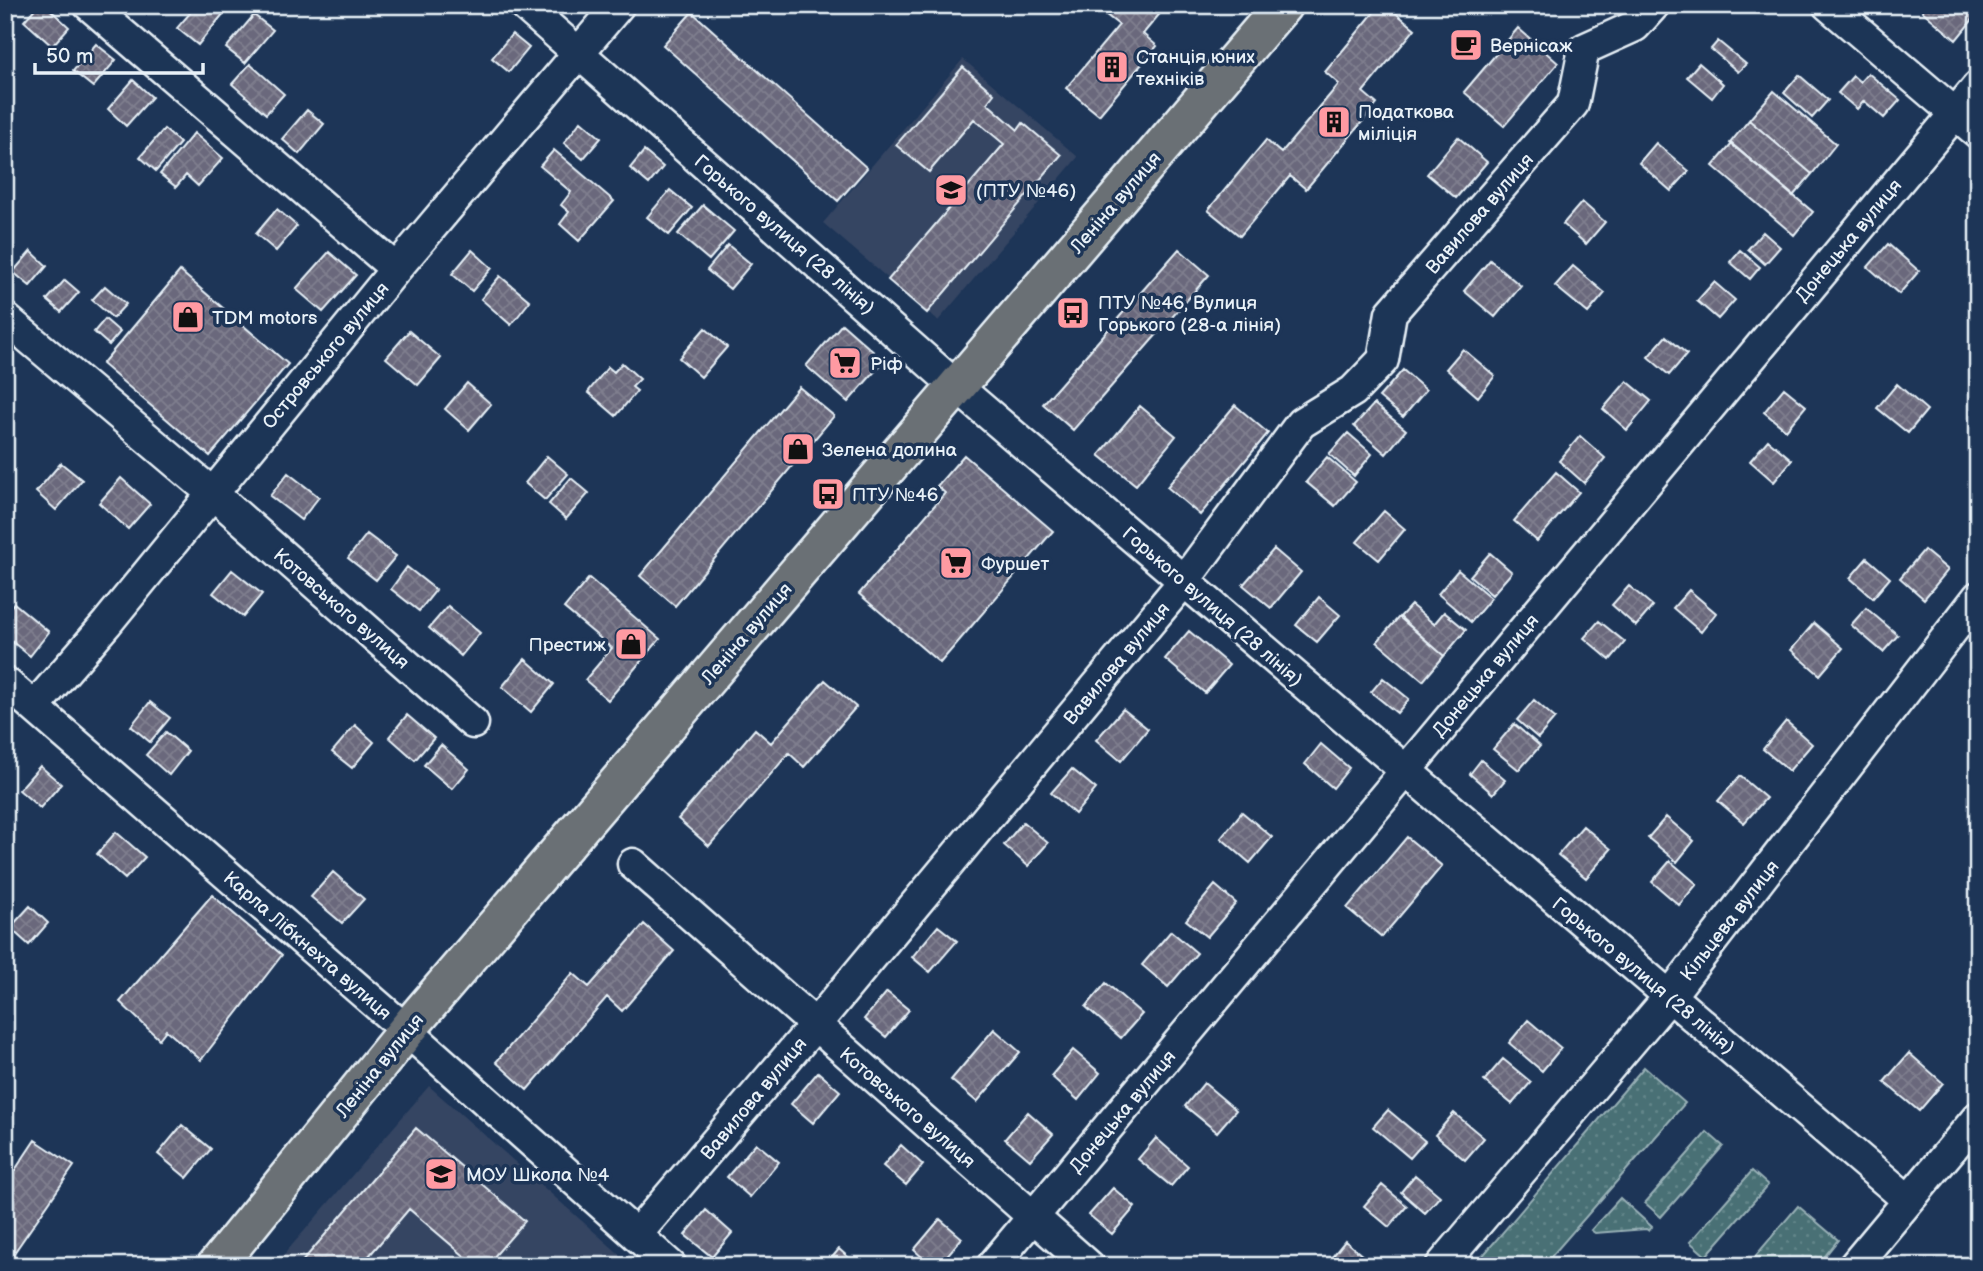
<svg xmlns="http://www.w3.org/2000/svg" width="1983" height="1271" viewBox="0 0 1983 1271" font-family="'Balsamiq Sans',sans-serif">
  <style>
    .built { fill: #344462 }
    .grass { fill: url(#grass-dots); stroke: #98b0b6; stroke-width: 2 }
    .building { fill: url(#building-cross-hatch); stroke: #e8f1f8; stroke-width: 2 }
    .lines { fill: none; stroke-linecap: round; stroke-linejoin: round }
    .minor-casing { stroke: #e8f1f8; stroke-width: 35 }
    .major-casing { stroke: #e8f1f8; stroke-width: 42 }
    .minor { stroke: #1d3557; stroke-width: 30 }
    .major { stroke: #6a7074; stroke-width: 37 }
    .labels { text-anchor: middle; stroke-width: 7; stroke-linejoin: round; paint-order: stroke }
    .poi-label { font-size: 19px; fill: #e8f1f8; stroke: #1d3557; text-anchor: start }
    .street-label { font-size: 19px; fill: #e8f1f8; stroke: #1d3557 }
  </style>
  <defs>
    <pattern id="grass-dots" width="8" height="8" patternUnits="userSpaceOnUse" patternTransform="scale(1.75)"><rect width="8" height="8" fill="#487075"/><path d="M2 2h.1M6 6h.1" fill="none" stroke="#628589" stroke-width="1.8" stroke-linecap="round"/></pattern>
    <pattern id="building-cross-hatch" width="8" height="8" patternUnits="userSpaceOnUse" patternTransform="scale(1.75)"><rect width="8" height="8" fill="#6a687b"/><path d="M0 0l8 8M0 8l8-8" fill="none" stroke="#7f7e8e"/></pattern>
  </defs>
  <rect width="100%" height="100%" fill="#1d3557"/>
  <filter id="ink" filterUnits="userSpaceOnUse"><feTurbulence type="fractalNoise" baseFrequency=".0143" numOctaves="2"/><feDisplacementMap in="SourceGraphic" scale="14" xChannelSelector="R" yChannelSelector="G"/><feConvolveMatrix kernelMatrix="1 2 1 2 8 2 1 2 1" color-interpolation-filters="sRGB"/></filter>
  <g filter="url(#ink)">
    <path class="built" d="M963,59L1078,157L938,321L823,223Z
      M429,1086L633,1266H274Z"/>
    <path class="grass" d="M1644,1067L1685,1103L1543,1266H1474Z
      M1707,1132L1723,1146L1661,1217L1645,1203Z
      M1752,1171L1768,1185L1706,1256L1690,1242Z
      M1620,1198L1652,1227L1649,1231L1646,1229L1595,1233L1591,1230Z
      M1798,1206L1838,1240L1817,1266H1747Z"/>
    <path class="building" d="M38,5H45L69,27L52,46L24,21Z
      M197,5H225L228,8L198,45L177,28Z
      M1113,5H1167L1143,34L1157,46L1099,115L1066,88L1119,25L1105,14Z
      M1380,5H1386L1415,29L1363,92L1377,104L1306,189L1290,176L1240,236L1208,210L1266,140L1281,153L1339,84L1325,72Z
      M1927,5H1978V13L1956,40L1922,11Z
      M692,12L867,168L838,201L663,45Z
      M254,15L273,30L245,63L226,48Z
      M1518,28L1558,63L1504,126L1464,92Z
      M512,34L529,48L509,72L492,58Z
      M1718,41L1746,64L1738,72L1711,49Z
      M96,44L116,60L93,87L73,71Z
      M1699,63L1723,84L1712,98L1687,77Z
      M250,64L284,94L266,114L232,84Z
      M963,67L994,94L987,103L1018,130L1023,123L1061,155L927,313L888,280L1004,144L974,119L929,172L896,145Z
      M1868,73L1900,100L1884,118L1864,101L1857,109L1838,93L1853,76L1860,82Z
      M1799,75L1828,100L1812,118L1784,93Z
      M133,80L152,97L126,126L108,109Z
      M1774,91L1836,144L1812,174L1749,120Z
      M307,110L324,124L299,154L282,139Z
      M1749,120L1812,174L1793,196L1730,143Z
      M581,121L601,138L583,159L564,143Z
      M164,129L180,143L156,171L140,157Z
      M194,133L223,158L198,186L186,175L176,187L160,174Z
      M1458,137L1487,162L1456,198L1427,174Z
      M1656,143L1689,171L1671,191L1639,163Z
      M1732,144L1813,212L1794,235L1713,166Z
      M554,150L614,201L579,241L560,224L569,212L561,205L571,192L540,166Z
      M644,151L663,167L649,184L630,168Z
      M670,190L692,208L669,235L647,217Z
      M1582,202L1605,222L1586,244L1563,224Z
      M703,205L734,231L709,260L678,234Z
      M277,209L297,226L276,251L256,234Z
      M1763,232L1780,247L1765,264L1748,249Z
      M1888,244L1919,271L1899,294L1868,267Z
      M728,245L751,264L730,289L707,270Z
      M1179,249L1209,275L1073,430L1043,404Z
      M472,250L492,268L472,291L452,274Z
      M1740,250L1760,267L1750,279L1730,262Z
      M31,251L47,266L30,286L13,272Z
      M329,252L356,275L323,312L296,289Z
      M1490,260L1521,286L1495,317L1464,291Z
      M1573,266L1605,293L1588,313L1555,286Z
      M180,271L288,364L210,456L102,364Z
      M500,276L530,301L511,325L481,299Z
      M65,280L79,292L61,312L47,300Z
      M1714,282L1735,300L1718,319L1697,301Z
      M105,286L126,304L113,318L92,300Z
      M105,319L120,332L109,345L94,332Z
      M842,324L884,361L848,402L806,366Z
      M705,328L727,347L701,377L679,358Z
      M409,331L441,358L418,385L386,358Z
      M1666,336L1687,354L1669,375L1648,357Z
      M1463,349L1495,376L1478,397L1446,369Z
      M622,363L640,379L632,387L637,391L616,416L588,392L608,367L614,372Z
      M1403,370L1426,390L1403,417L1379,397Z
      M1627,381L1651,401L1627,430L1603,409Z
      M467,383L491,404L469,430L445,409Z
      M1897,384L1927,410L1908,433L1877,408Z
      M799,387L834,416L675,606L640,576Z
      M1784,388L1806,406L1786,430L1764,412Z
      M1374,404L1406,430L1386,454L1354,426Z
      M1235,405L1268,433L1200,515L1167,487Z
      M1140,406L1176,436L1136,485L1099,455Z
      M1348,433L1372,454L1354,476L1329,454Z
      M1580,436L1605,458L1584,483L1559,461Z
      M1768,440L1792,460L1774,482L1750,461Z
      M964,455L1053,531L940,663L859,594L945,493L937,486Z
      M547,456L568,474L545,500L525,483Z
      M1327,457L1356,482L1335,506L1306,482Z
      M61,463L82,480L56,510L36,492Z
      M1556,472L1579,492L1537,541L1514,521Z
      M288,473L319,497L301,520L270,496Z
      M121,478L150,504L128,529L99,503Z
      M571,478L589,493L566,519L549,504Z
      M1384,511L1405,529L1379,560L1357,542Z
      M367,534L396,556L376,580L348,558Z
      M1274,549L1301,572L1271,608L1243,585Z
      M1924,550L1948,570L1924,599L1900,578Z
      M1490,553L1512,572L1492,595L1470,576Z
      M1867,558L1890,578L1873,598L1850,578Z
      M407,567L436,590L419,611L391,589Z
      M232,570L262,594L243,617L213,593Z
      M1458,570L1491,598L1471,622L1438,594Z
      M589,578L660,639L608,700L585,680L612,648L564,608Z
      M1629,586L1653,606L1636,626L1612,605Z
      M1689,590L1716,613L1701,632L1673,608Z
      M1319,597L1340,615L1317,642L1296,625Z
      M14,603L49,632L30,656L5,636V613Z
      M1411,605L1434,624L1444,612L1466,630L1444,656L1400,617Z
      M448,606L480,633L461,656L429,628Z
      M1866,608L1898,635L1883,652L1851,625Z
      M1399,617L1444,656L1423,681L1377,642Z
      M1599,621L1625,642L1610,660L1584,638Z
      M1814,623L1843,648L1820,675L1791,650Z
      M1189,631L1229,665L1205,693L1165,659Z
      M525,659L554,684L531,712L502,687Z
      M1383,678L1409,699L1397,713L1371,692Z
      M825,680L856,707L804,767L789,753L709,846L678,819L755,729L771,743Z
      M1534,700L1555,718L1538,738L1517,720Z
      M150,702L170,718L150,742L131,726Z
      M1123,709L1148,729L1121,761L1096,740Z
      M407,715L434,738L415,760L389,737Z
      M1786,721L1812,744L1789,771L1763,749Z
      M1514,724L1540,746L1519,770L1493,749Z
      M355,725L374,742L352,768L332,752Z
      M166,732L188,751L169,775L146,755Z
      M1321,744L1349,768L1333,788L1305,764Z
      M441,745L469,769L452,789L424,765Z
      M1481,760L1505,780L1493,794L1470,774Z
      M40,766L61,784L40,808L19,790Z
      M1072,769L1096,789L1075,814L1051,793Z
      M1740,776L1766,798L1744,823L1718,801Z
      M1242,812L1272,837L1250,863L1221,838Z
      M1666,817L1694,841L1677,862L1648,838Z
      M1023,822L1048,843L1028,866L1004,845Z
      M1583,826L1611,849L1586,878L1558,855Z
      M116,832L145,857L125,879L97,854Z
      M1407,837L1442,866L1382,937L1347,908Z
      M1670,861L1697,884L1679,905L1652,882Z
      M333,872L364,899L342,923L311,897Z
      M1215,885L1236,903L1207,937L1186,920Z
      M212,895L282,955L201,1060L166,1030L159,1039L120,1002Z
      M30,906L48,923L29,945L10,928Z
      M644,924L674,951L622,1011L607,997L527,1090L496,1062L573,973L589,987Z
      M938,926L957,941L930,972L912,957Z
      M1171,931L1197,953L1168,987L1142,965Z
      M1106,983L1142,1014L1121,1038L1086,1007Z
      M887,992L909,1010L886,1037L864,1019Z
      M1528,1020L1561,1048L1542,1071L1509,1043Z
      M994,1029L1020,1052L977,1102L951,1080Z
      M1073,1050L1100,1073L1078,1100L1051,1076Z
      M1909,1053L1943,1083L1919,1111L1884,1082Z
      M1503,1059L1531,1082L1512,1104L1484,1081Z
      M818,1072L840,1091L813,1123L791,1104Z
      M1204,1083L1236,1110L1217,1132L1185,1106Z
      M1388,1110L1425,1141L1410,1158L1373,1127Z
      M1028,1112L1053,1134L1030,1160L1005,1139Z
      M1454,1113L1484,1138L1465,1160L1435,1135Z
      M182,1125L211,1149L187,1178L158,1154Z
      M416,1128L525,1221L486,1266H476L409,1209L369,1256L380,1266H304L301,1263Z
      M1156,1138L1188,1166L1171,1186L1138,1159Z
      M35,1140L74,1166L5,1266V1185Z
      M756,1143L779,1162L750,1197L727,1177Z
      M901,1145L923,1165L906,1185L883,1166Z
      M1415,1175L1440,1196L1425,1213L1401,1192Z
      M1382,1185L1407,1206L1389,1227L1364,1206Z
      M1113,1188L1135,1207L1112,1234L1089,1215Z
      M706,1210L732,1233L712,1257L685,1235Z
      M940,1219L962,1238L938,1266H932L914,1250Z
      M1345,1241L1370,1262L1367,1266H1332L1328,1262Z
      M839,1249L858,1266H825Z"/>
    <g class="lines">
      <defs>
        <path id="minor" d="M89,5L396,269
          M524,5L957,387L1908,1200
          M1828,5L1978,133
          M5,318L212,493L473,723
          M5,682L406,1030L671,1266
          M34,707L107,623L396,269L619,5
          M633,864L1089,1266
          M636,1235L815,1025L1184,581L1301,423L1353,391L1383,360L1391,313L1573,104L1584,49L1635,26L1654,5
          M992,1266L1978,86
          M1441,1266L1669,997L1978,597
          M1854,1266L1978,1117"/>
        <path id="major" d="M216,1266L415,1020L1283,5"/>
      </defs>
      <use href="#minor" class="minor-casing"/>
      <use href="#major" class="major-casing"/>
      <use href="#minor" class="minor"/>
      <use href="#major" class="major"/>
    </g>
  </g>
  <defs>
    <symbol id="cafe-square" viewBox="-11 -11 22 22"><rect x="-9" y="-9" width="18" height="18" rx="4" fill="#ff9aa2" stroke="#1d3557"/><path d="M-5.5-4.5H6V0H3Q3 3.5 0 3.5H-2.5Q-5.5 3.5-5.5 0ZM3-3.2v2h1.7v-2ZM-6 4.5H4V6H-6Z" fill="#111"/></symbol>
    <symbol id="building-square" viewBox="-11 -11 22 22"><rect x="-9" y="-9" width="18" height="18" rx="4" fill="#ff9aa2" stroke="#1d3557"/><path d="M-4-6H4V6H1V3H-1V6H-4ZM-2.5-4.3h1.7v1.8h-1.7ZM.8-4.3h1.7v1.8H.8ZM-2.5-1h1.7V.8h-1.7ZM.8-1h1.7V.8H.8Z" fill="#111"/></symbol>
    <symbol id="university-square" viewBox="-11 -11 22 22"><rect x="-9" y="-9" width="18" height="18" rx="4" fill="#ff9aa2" stroke="#1d3557"/><path d="M0-5L7-2L0 1L-7-2ZM-4 1L0 2.5L4 1V4Q0 6-4 4Z" fill="#111"/></symbol>
    <symbol id="bus-square" viewBox="-11 -11 22 22"><rect x="-9" y="-9" width="18" height="18" rx="4" fill="#ff9aa2" stroke="#1d3557"/><path d="M-5-6H5V4H4V6H2V4H-2V6H-4V4H-5ZM-3.5-4V0h7V-4ZM-3.5 1.2v1.5H-2V1.2ZM2 1.2v1.5H3.5V1.2Z" fill="#111"/></symbol>
    <symbol id="shop-square" viewBox="-11 -11 22 22"><rect x="-9" y="-9" width="18" height="18" rx="4" fill="#ff9aa2" stroke="#1d3557"/><path d="M-5-2.5h2.3a2.7 3.5 0 0 1 5.4 0H5L5.5 6h-11ZM-1.5-2.5h3a1.5 2.3 0 0 0-3 0Z" fill="#111"/></symbol>
    <symbol id="supermarket-square" viewBox="-11 -11 22 22"><rect x="-9" y="-9" width="18" height="18" rx="4" fill="#ff9aa2" stroke="#1d3557"/><path d="M-6-5.5h2.5l.6 2H6L4.5 2H-2.5L-4.4-4H-6ZM-1.5 3.2a1.3 1.3 0 1 0 .1 0ZM3 3.2a1.3 1.3 0 1 0 .1 0Z" fill="#111"/></symbol>
    <symbol id="school-square" viewBox="-11 -11 22 22"><rect x="-9" y="-9" width="18" height="18" rx="4" fill="#ff9aa2" stroke="#1d3557"/><path d="M0-5L7-2L0 1L-7-2ZM-4 1L0 2.5L4 1V4Q0 6-4 4Z" fill="#111"/></symbol>
  </defs>
  <g fill-rule="evenodd">
    <use href="#cafe-square" x="1447" y="26" width="38" height="38"/>
    <use href="#building-square" x="1093" y="48" width="38" height="38"/>
    <use href="#building-square" x="1315" y="103" width="38" height="38"/>
    <use href="#university-square" x="932" y="171" width="38" height="38"/>
    <use href="#bus-square" x="1054" y="294" width="38" height="38"/>
    <use href="#shop-square" x="169" y="298" width="38" height="38"/>
    <use href="#supermarket-square" x="826" y="344" width="38" height="38"/>
    <use href="#shop-square" x="779" y="430" width="38" height="38"/>
    <use href="#bus-square" x="809" y="475" width="38" height="38"/>
    <use href="#supermarket-square" x="937" y="544" width="38" height="38"/>
    <use href="#shop-square" x="612" y="625" width="38" height="38"/>
    <use href="#school-square" x="422" y="1155" width="38" height="38"/>
  </g>
  <g class="labels">
    <g class="poi-label">
      <text x="1490" y="52">Вернісаж</text>
      <text x="1136" y="63">Станція юних<tspan x="1136" dy="22">техніків</tspan></text>
      <text x="1358" y="118">Податкова<tspan x="1358" dy="22">міліція</tspan></text>
      <text x="976" y="197">(ПТУ №46)</text>
      <text x="1098" y="309">ПТУ №46, Вулиця<tspan x="1098" dy="22">Горького (28-а лінія)</tspan></text>
      <text x="212" y="324">TDM motors</text>
      <text x="870" y="370">Ріф</text>
      <text x="822" y="456">Зелена долина</text>
      <text x="852" y="501">ПТУ №46</text>
      <text x="981" y="570">Фуршет</text>
      <text x="606" y="651" text-anchor="end">Престиж</text>
      <text x="466" y="1181">МОУ Школа №4</text>
    </g>
    <g class="street-label">
      <text transform="translate(1115 202) rotate(-49)" y="7">Леніна вулиця</text>
      <text transform="translate(1479 213) rotate(-49)" y="7">Вавилова вулиця</text>
      <text transform="translate(785 234) rotate(41)" y="7">Горького вулиця (28 лiнiя)</text>
      <text transform="translate(1848 240) rotate(-50)" y="7">Донецька вулиця</text>
      <text transform="translate(325 355) rotate(-50)" y="7">Островського вулиця</text>
      <text transform="translate(1213 606) rotate(41)" y="7">Горького вулиця (28 лiнiя)</text>
      <text transform="translate(342 608) rotate(41)" y="7">Котовського вулиця</text>
      <text transform="translate(746 633) rotate(-49)" y="7">Леніна вулиця</text>
      <text transform="translate(1116 663) rotate(-50)" y="7">Вавилова вулиця</text>
      <text transform="translate(1485 675) rotate(-50)" y="7">Донецька вулиця</text>
      <text transform="translate(1729 920) rotate(-52)" y="7">Кільцева вулиця</text>
      <text transform="translate(308 945) rotate(41)" y="7">Карла Лібкнехта вулиця</text>
      <text transform="translate(1644 975) rotate(40)" y="7">Горького вулиця (28 лiнiя)</text>
      <text transform="translate(379 1065) rotate(-51)" y="7">Леніна вулиця</text>
      <text transform="translate(753 1098) rotate(-50)" y="7">Вавилова вулиця</text>
      <text transform="translate(908 1107) rotate(41)" y="7">Котовського вулиця</text>
      <text transform="translate(1122 1111) rotate(-50)" y="7">Донецька вулиця</text>
    </g>
  </g>
  <rect width="1983" height="1271" fill="none" stroke="#1d3557" stroke-width="28"/>
  <rect x="14" y="14" width="1955" height="1243" fill="none" stroke="#e8f1f8" stroke-width="2.5" filter="url(#ink)"/>
  <path d="M35 63v10h168v-10" fill="none" stroke="#e8f1f8" stroke-width="3.5"/>
  <text x="46" y="63" font-size="21" fill="#e8f1f8" stroke="#1d3557" stroke-width="5" paint-order="stroke">50 m</text>
</svg>
